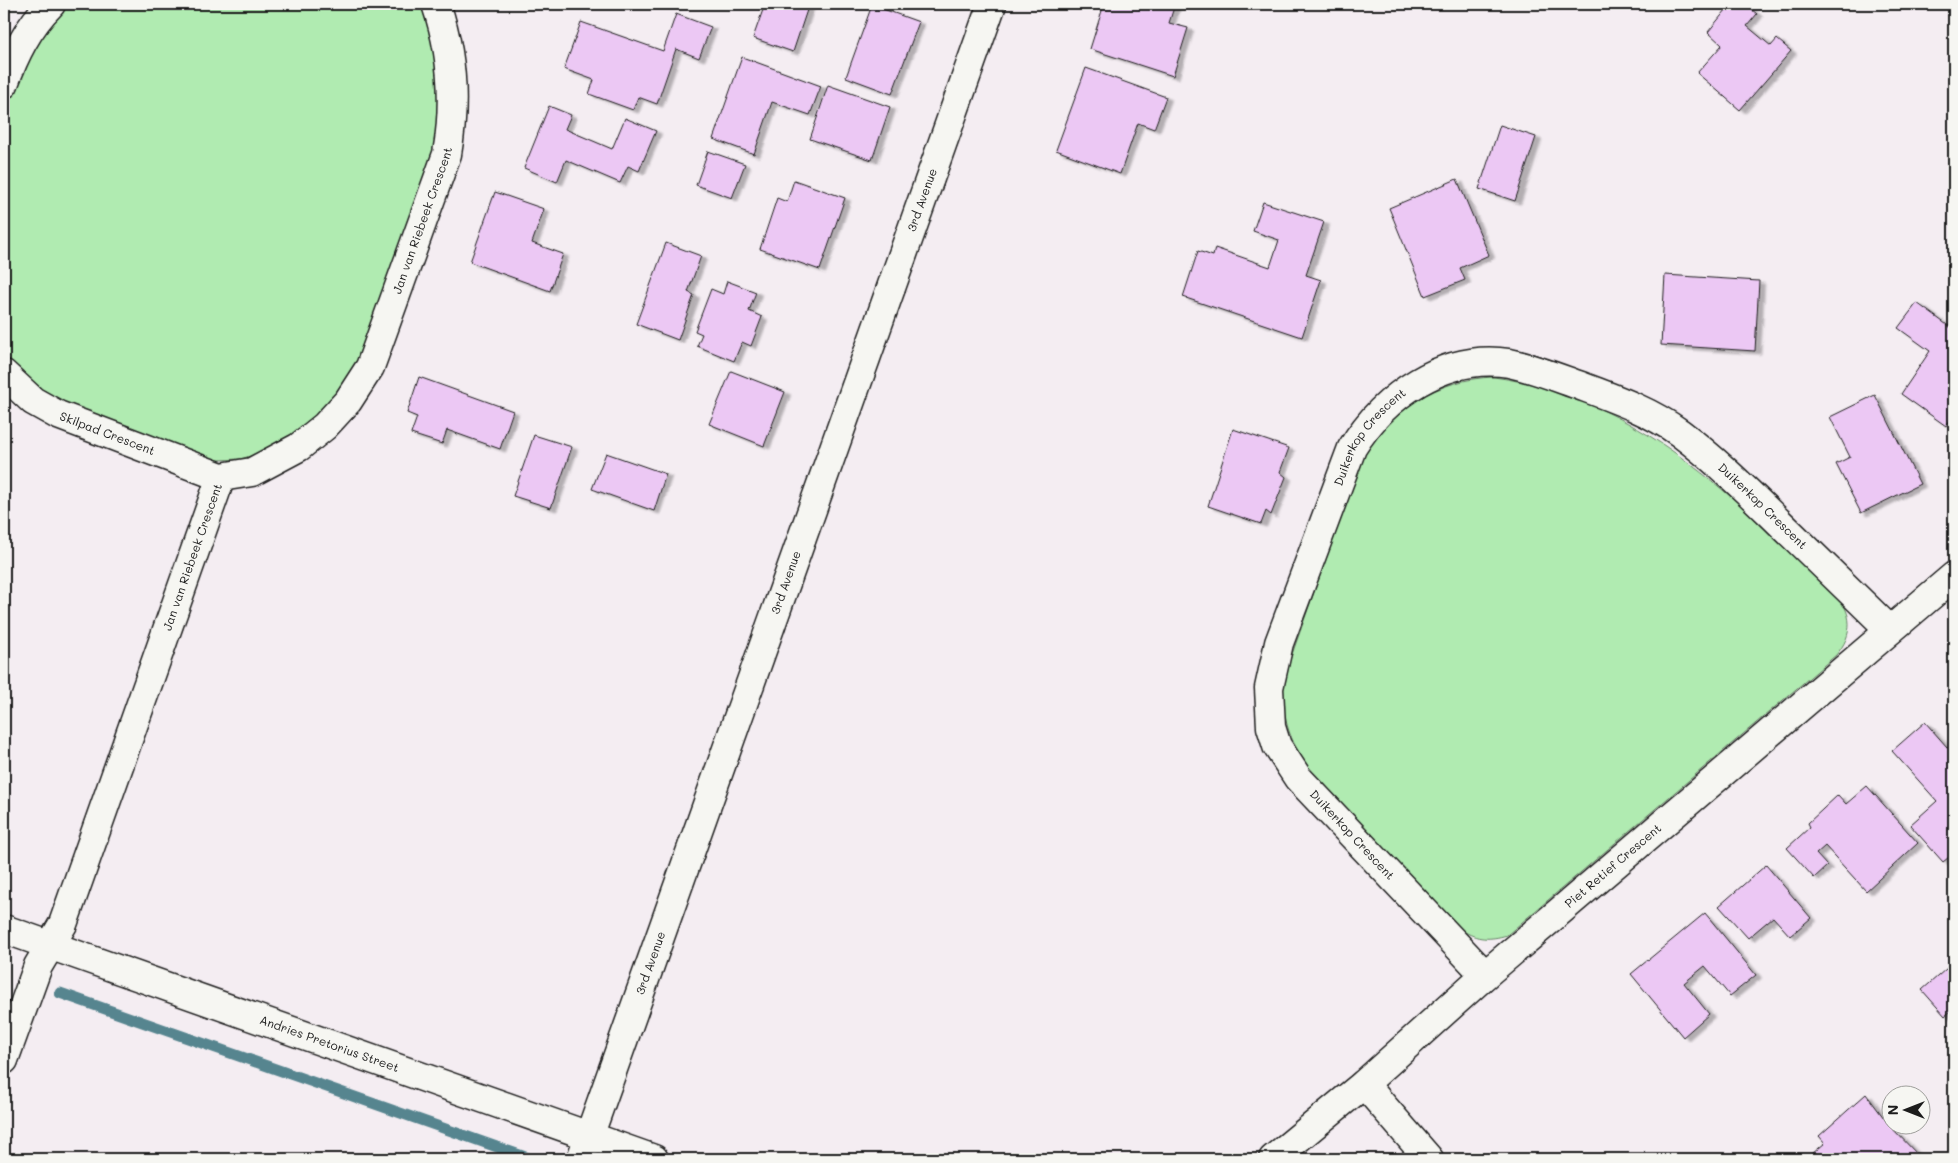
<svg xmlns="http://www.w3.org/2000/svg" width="1958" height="1163" viewBox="0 0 1958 1163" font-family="Mali,sans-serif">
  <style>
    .green { fill: #b0ebb1; stroke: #668466 }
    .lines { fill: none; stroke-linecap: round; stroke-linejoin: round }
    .stream { stroke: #56858f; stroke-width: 11 }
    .building { fill: #ecc8f4; stroke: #1c1c1c; filter: url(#shadow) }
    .minor-casing { stroke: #1c1c1c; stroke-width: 31 }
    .minor { stroke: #f6f6f2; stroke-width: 28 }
    .labels { text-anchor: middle; stroke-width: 4; stroke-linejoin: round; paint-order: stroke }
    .street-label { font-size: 12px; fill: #1c1c1c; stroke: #f6f6f2 }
  </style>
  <defs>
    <filter id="shadow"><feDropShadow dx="5.5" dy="3" stdDeviation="1" flood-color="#0004"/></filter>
  </defs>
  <rect width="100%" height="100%" fill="#f4edf2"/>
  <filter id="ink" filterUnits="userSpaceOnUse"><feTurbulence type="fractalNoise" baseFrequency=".02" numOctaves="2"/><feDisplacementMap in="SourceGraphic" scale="10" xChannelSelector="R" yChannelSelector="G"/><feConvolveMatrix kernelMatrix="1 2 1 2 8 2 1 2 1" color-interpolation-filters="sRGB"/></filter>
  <g filter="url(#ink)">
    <path class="green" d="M65,4H421L438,59L441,104L434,154L357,363L342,389L323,412L288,439L254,455L240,459L219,460L205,458L69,409L14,371L4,359V109L19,68Z
      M1494,377C1638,397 1735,499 1835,593C1853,613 1854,634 1836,655L1507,935C1490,940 1477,940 1462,930L1311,770C1288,741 1279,711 1285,674L1362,457C1391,409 1437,379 1494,377Z"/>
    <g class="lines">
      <path class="stream" d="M60,993L531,1159"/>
    </g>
    <path class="building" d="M765,4H809L793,52L753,38Z
      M1104,4H1175L1169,23L1188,28L1173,76L1090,49Z
      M1731,4H1745L1757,14L1747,26L1771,46L1777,39L1791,51L1740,110L1697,73L1722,45L1708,32Z
      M872,5L919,22L892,94L846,77Z
      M676,14L711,27L699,58L676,49L657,104L638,97L633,110L589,94L594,80L564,69L581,22L663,51Z
      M742,57L821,86L810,115L772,102L754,154L713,139Z
      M1086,68L1166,97L1154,129L1138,123L1120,174L1056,150Z
      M828,85L890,107L872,160L810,139Z
      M549,106L571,115L565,129L612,149L625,118L656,131L639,171L628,166L620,183L566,160L557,182L524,168Z
      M1500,125L1536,137L1515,201L1479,189Z
      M708,151L745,164L732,198L696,185Z
      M1457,179L1489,255L1460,268L1465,280L1425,296L1389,208Z
      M794,180L845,198L820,270L760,249L777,198L787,202Z
      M495,192L544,209L532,243L563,254L550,291L470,262Z
      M1263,202L1324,222L1306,275L1321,280L1302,337L1183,297L1198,251L1213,256L1215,248L1270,267L1279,240L1253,231Z
      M666,243L701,256L688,292L694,295L678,340L636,324Z
      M1665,275L1759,281L1755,351L1661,345Z
      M727,281L756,292L749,311L762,317L751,346L742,342L734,361L697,346L702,334L695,331L711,289L723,294Z
      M1917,303L1954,330V414L1946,426L1901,394L1930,351L1898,328Z
      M731,371L785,392L764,446L709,424Z
      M419,377L513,411L500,449L447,430L442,444L411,434L417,417L407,413Z
      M1875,395L1920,484L1861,513L1836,464L1850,457L1830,417Z
      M1233,429L1289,448L1280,472L1286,477L1271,515L1266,511L1261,524L1208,506Z
      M534,435L572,447L551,508L513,496Z
      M606,453L666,474L654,511L592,489Z
      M1925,722L1954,755V853L1943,862L1910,825L1937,801L1892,751Z
      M1867,786L1918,843L1866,891L1825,846L1816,854L1827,866L1814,878L1787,848L1810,827L1808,823L1838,795L1846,804Z
      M1766,865L1811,918L1790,936L1773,917L1748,938L1719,906Z
      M1705,913L1756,975L1730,996L1705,966L1684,983L1709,1014L1683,1037L1631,974Z
      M1954,962V1008L1945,1016L1922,990Z
      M1866,1094L1890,1126L1921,1158L1806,1159L1825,1143L1819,1136Z"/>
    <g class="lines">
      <defs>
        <g id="minor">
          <path d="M4,84C15,54 28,27 51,4"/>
          <path id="s1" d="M4,374L33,401L58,415L221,477L252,472L299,447L325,426L348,401L370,367L447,154C456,102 453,54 436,4"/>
          <path id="s2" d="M4,929L654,1159"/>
          <path id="s3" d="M1485,975L1298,778L1277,746L1271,727L1269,688L1279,643L1352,448C1384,396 1444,353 1509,363C1534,368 1558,378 1581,386C1616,399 1650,411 1680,433C1716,460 1747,491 1779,522C1816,558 1853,594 1890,630"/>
          <path id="s4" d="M4,1060L38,966L63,924L221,477"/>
          <path d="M1364,1084L1429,1159"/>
          <path id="s5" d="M581,1159L992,4"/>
          <path id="s6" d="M1273,1159L1364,1084L1485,975L1954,576"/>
        </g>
      </defs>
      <use href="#minor" class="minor-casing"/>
      <use href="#minor" class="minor"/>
    </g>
  </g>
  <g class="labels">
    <g class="street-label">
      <text dy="4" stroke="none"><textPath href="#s5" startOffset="1018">3rd Avenue</textPath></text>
      <text dy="4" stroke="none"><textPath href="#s1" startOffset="591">Jan van Riebeek Crescent</textPath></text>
      <text dy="4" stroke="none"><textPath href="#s1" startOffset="121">Skilpad Crescent</textPath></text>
      <text dy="4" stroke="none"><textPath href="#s3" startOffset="642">Duikerkop Crescent</textPath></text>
      <text dy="4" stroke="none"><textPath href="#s3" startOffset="1108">Duikerkop Crescent</textPath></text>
      <text dy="4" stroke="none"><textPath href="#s4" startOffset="538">Jan van Riebeek Crescent</textPath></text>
      <text dy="4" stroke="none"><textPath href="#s5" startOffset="612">3rd Avenue</textPath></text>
      <text transform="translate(1352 835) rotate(47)" y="4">Duikerkop Crescent</text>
      <text dy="4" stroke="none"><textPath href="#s6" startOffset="449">Piet Retief Crescent</textPath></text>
      <text dy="4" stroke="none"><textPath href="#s5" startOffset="208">3rd Avenue</textPath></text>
      <text dy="4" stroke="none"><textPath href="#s2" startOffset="345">Andries Pretorius Street</textPath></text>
    </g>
  </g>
  <rect width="1958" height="1163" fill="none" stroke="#f6f6f2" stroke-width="20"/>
  <rect x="10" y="10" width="1938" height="1143" fill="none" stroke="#1c1c1c" stroke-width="2" filter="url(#ink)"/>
  <g transform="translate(1906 1110) rotate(270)"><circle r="24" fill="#f6f6f2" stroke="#9f9f9c"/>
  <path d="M0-4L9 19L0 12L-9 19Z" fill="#1c1c1c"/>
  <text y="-8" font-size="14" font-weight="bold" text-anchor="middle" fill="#1c1c1c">N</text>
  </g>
</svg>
